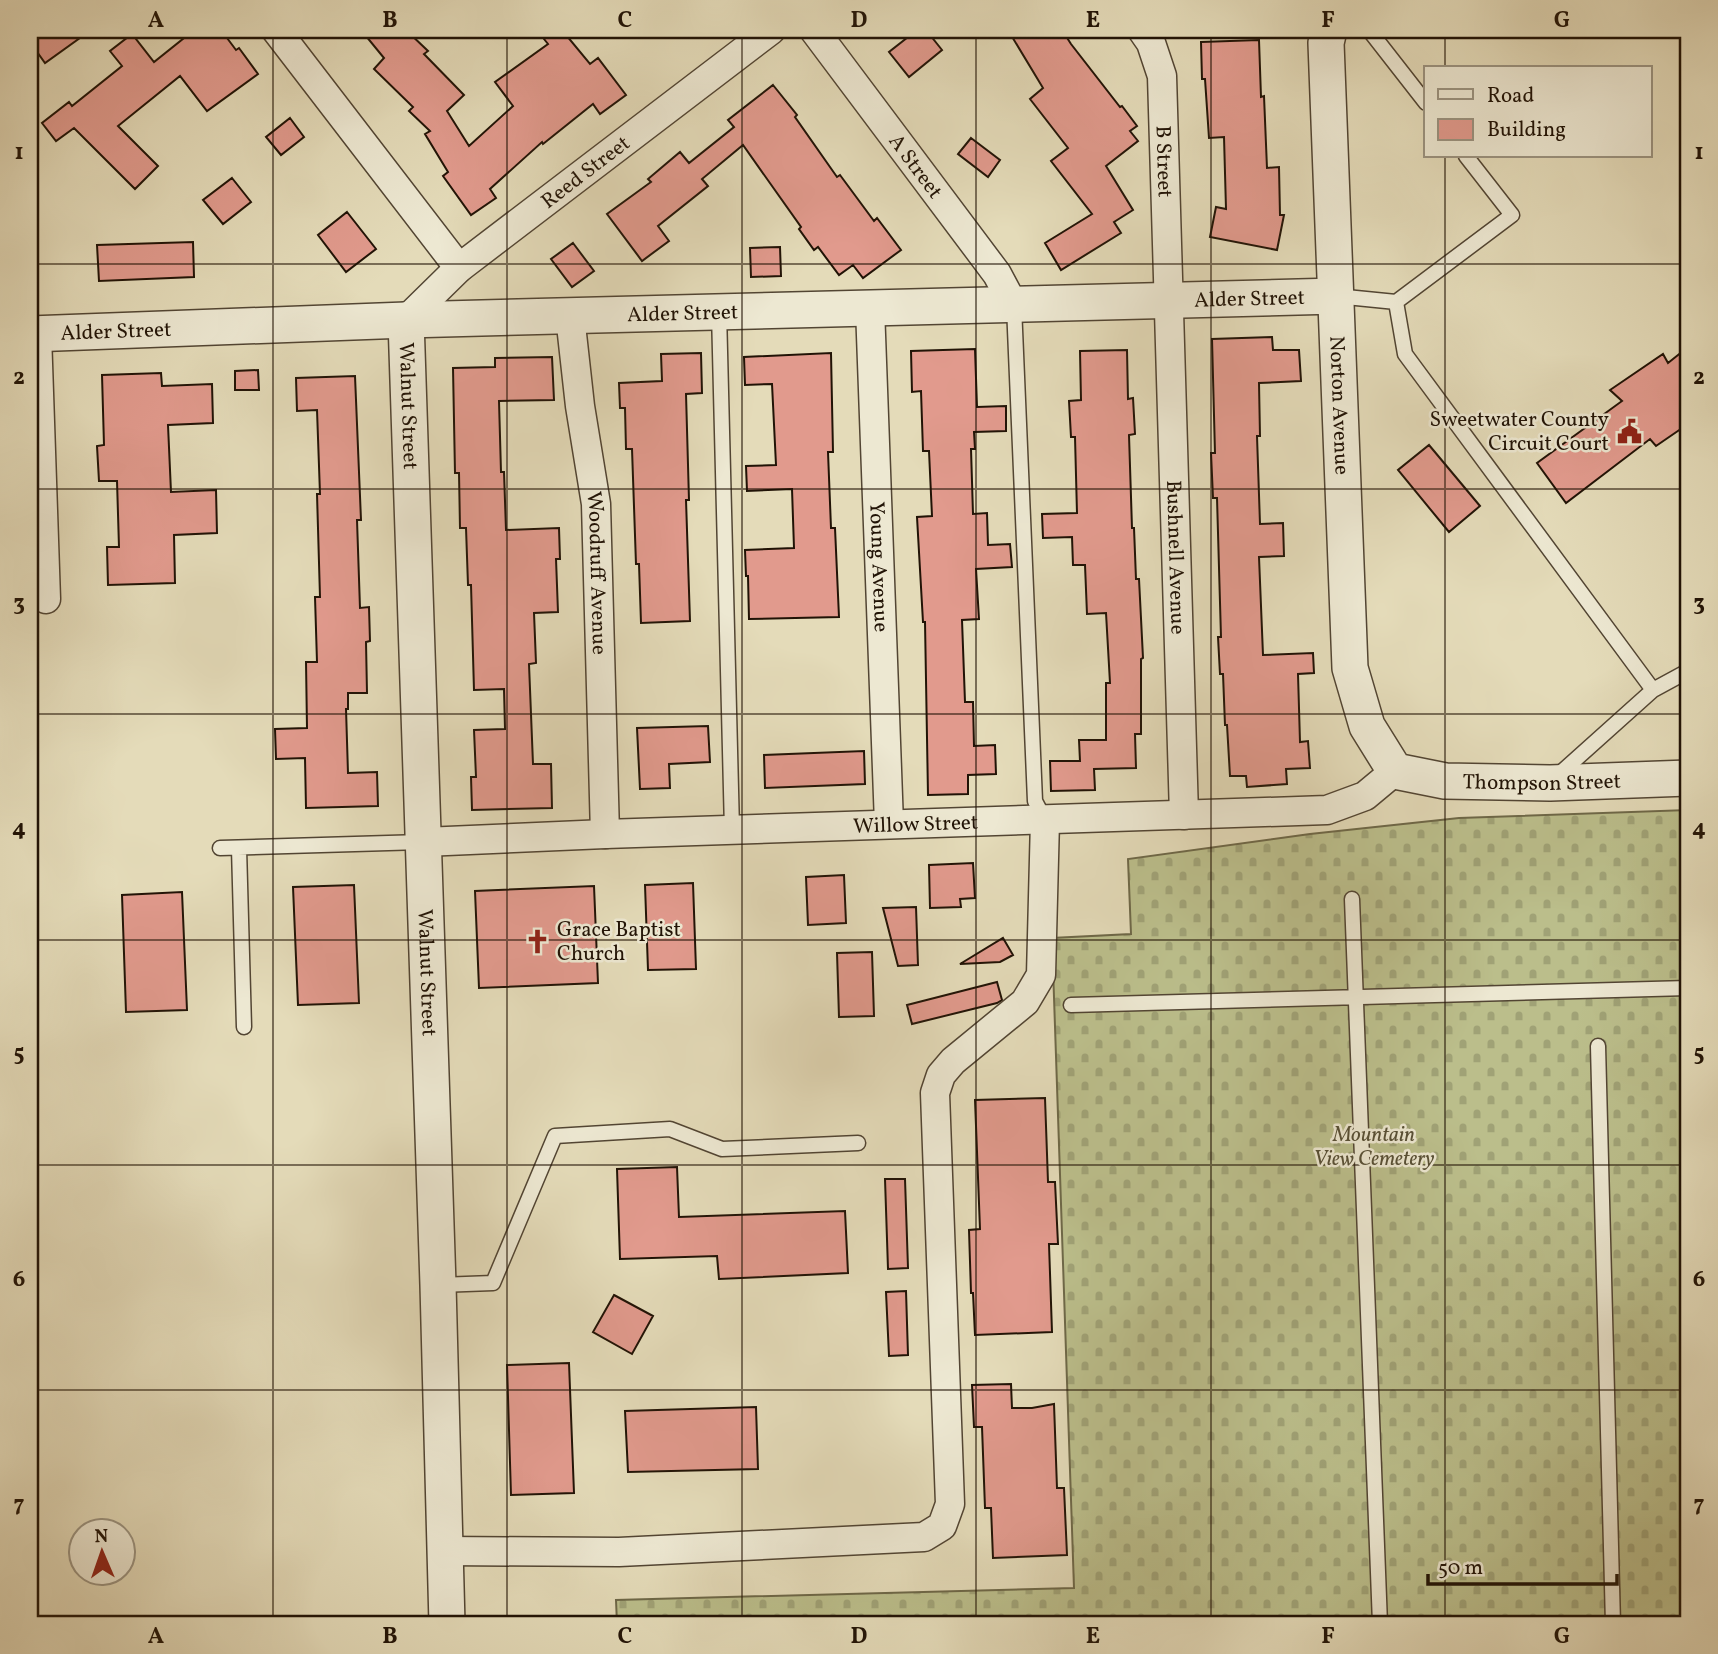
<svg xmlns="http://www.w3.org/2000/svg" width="1718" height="1654" viewBox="0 0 1718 1654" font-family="Vollkorn,serif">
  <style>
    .cemetery { fill: url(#cemetery-stones); stroke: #6e6848; stroke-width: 2 }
    .building { fill: #e19a8d; stroke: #211306; stroke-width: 2 }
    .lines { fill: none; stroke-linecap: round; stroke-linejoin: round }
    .service-casing { stroke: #524533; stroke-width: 17 }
    .minor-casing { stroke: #524533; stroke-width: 31 }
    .tertiary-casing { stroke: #524533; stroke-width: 38 }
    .service { stroke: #ede8d2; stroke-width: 14 }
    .minor { stroke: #ede8d2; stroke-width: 28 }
    .tertiary { stroke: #ede8d2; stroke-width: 35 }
    .grid { fill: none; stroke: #211306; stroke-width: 2; stroke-opacity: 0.55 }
    .labels { text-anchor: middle; stroke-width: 5; stroke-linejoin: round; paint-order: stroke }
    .street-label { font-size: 21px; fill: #211306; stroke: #ede8d2 }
    .poi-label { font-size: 21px; fill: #211306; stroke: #ede8d2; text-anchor: end }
    .park-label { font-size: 21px; font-style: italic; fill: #574f35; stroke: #ede8d2 }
    .neatline { fill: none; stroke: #211306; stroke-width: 2.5 }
    .grid-label { font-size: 23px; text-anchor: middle; font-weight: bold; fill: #211306 }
  </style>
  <defs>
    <pattern id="cemetery-stones" width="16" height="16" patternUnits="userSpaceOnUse" patternTransform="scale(1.75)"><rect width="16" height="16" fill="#bbbe8b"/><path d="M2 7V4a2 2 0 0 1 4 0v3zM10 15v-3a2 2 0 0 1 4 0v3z" fill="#a0a276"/></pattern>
  </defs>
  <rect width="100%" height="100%" fill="#e4dbb9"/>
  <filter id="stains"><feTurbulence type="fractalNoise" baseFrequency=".00286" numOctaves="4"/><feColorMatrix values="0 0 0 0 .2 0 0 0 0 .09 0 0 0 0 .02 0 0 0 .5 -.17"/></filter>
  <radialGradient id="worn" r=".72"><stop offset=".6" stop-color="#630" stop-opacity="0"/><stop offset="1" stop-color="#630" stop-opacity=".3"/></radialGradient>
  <path class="cemetery" d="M1688,810V1624H617L616,1600L1074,1588L1052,938L1131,934L1128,859L1310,834L1459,818Z"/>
  <path class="building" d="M30,30H91L45,63L30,42Z
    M178,30H221L236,50L239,48L258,74L207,111L180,76L118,126L158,166L135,189L74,128L56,141L42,123L69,102L72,106L122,66L110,51L132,34L154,62L184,38Z
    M361,30H406L428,51L424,54L464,95L447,111L469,146L513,106L495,82L548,44L544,39L555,30H562L590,64L598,58L626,95L600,114L593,104L543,144L542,142L490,189L496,198L471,215L443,176L448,172L425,134L430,131L409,111L413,107L374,69L384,58Z
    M917,30H926L942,50L909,77L889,52Z
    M1008,30H1062L1071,44L1120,107L1122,106L1137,126L1130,131L1138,141L1106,166L1133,210L1114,222L1121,233L1061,270L1045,243L1092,214L1051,161L1068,148L1030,99L1043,88Z
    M1259,40L1261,97L1264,96L1267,168L1279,167L1280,215H1284L1277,250L1210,237L1216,207L1226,209L1224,137L1209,138L1205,79H1202L1201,42Z
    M773,85L797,115L795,117L837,177L840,175L874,221L877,218L901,250L863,278L853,265L839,275L818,247L814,250L799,229L801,227L743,145L702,179L708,186L658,226L669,241L642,261L607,214L651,182L648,179L680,152L689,163L734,127L728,120Z
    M290,118L304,137L281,155L266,137Z
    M971,138L1000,160L988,177L958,154Z
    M232,178L251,202L223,224L203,200Z
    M347,212L376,249L346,272L318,235Z
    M193,242L194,277L99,281L97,245Z
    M573,243L594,271L572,287L551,259Z
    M780,247L781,276L751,277L750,248Z
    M1272,337L1273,350H1299L1301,381L1259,383L1260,436H1257L1260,524L1283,523L1284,556L1259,557L1263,655L1313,653L1314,673L1298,674L1300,742L1308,741L1310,768L1286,769L1287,784L1247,787L1246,776H1230L1227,725H1225L1223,674H1220L1218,637H1221L1217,498H1213L1211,453H1215L1212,339Z
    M1688,347V424L1656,446L1650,439L1566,503L1537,463L1622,401L1610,390L1663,354L1668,363Z
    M975,349L977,407L1006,406V431L974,432L975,449H971L973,514L987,513L988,545L1010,544L1012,567L976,569L979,619L962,620L965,702H973L974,746L995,745L996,774L968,775V794L928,795L925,622H923L917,517L932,516L929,451H923L921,391L912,392L911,351Z
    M1127,350L1128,399L1133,398L1135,434L1129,435L1132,528H1134L1136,579H1139L1143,658L1141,659V734H1135L1136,768L1094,769L1095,790L1051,791L1050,761H1080L1079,740H1106V683H1110L1106,613L1087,614L1085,565H1073L1072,537L1043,538L1042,514L1077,513L1075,437H1071L1069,401L1081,400L1080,351Z
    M701,353L702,393L686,394L689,500H686L690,621L641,623L639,564H636L632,449H626L625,408H620L619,383L662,381L661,354Z
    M831,353L833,452H828L831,528H835L839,617L749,619L748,576H746L745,550L794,548L792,489L747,491L746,466L776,465L772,384L745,385L744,357Z
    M552,357L554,400L499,401L501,472H504L506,530L559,528L560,559H556L558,612L534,613L536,663L529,664L533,764H551L552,808L472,810L471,777H476L474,730L505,729L504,689L474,690L471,585H468L466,528H460L459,473H455L453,368L495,367V358Z
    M258,370L259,390H235V371Z
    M161,373L162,386L212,384L213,423L168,425L171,492L216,490L217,533L174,535L175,583L108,585L107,547H119L117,481H99L97,446L104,445L102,375Z
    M355,376L361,520H357L360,608L369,607L370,641L366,642L367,693H348V709H346L348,773L377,772L378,806L306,808L305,758L276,759L275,729L307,728L306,662H317L315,597H320L317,494H320L317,410L297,411L296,378Z
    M1429,445L1480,506L1449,532L1398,470Z
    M708,726L710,762L669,764L670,788L640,789L637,728Z
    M864,751L865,784L765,788L764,755Z
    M973,863L975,898L960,899L961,907L930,908L929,865Z
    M844,875L846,923L808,925L806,877Z
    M693,883L696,969L648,970L645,885Z
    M354,885L359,1003L298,1005L293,887Z
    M594,886L598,983L479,988L475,891Z
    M182,892L187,1010L126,1012L122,895Z
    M916,907L918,965L898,966L883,908Z
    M1003,938L1013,955L1000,962L960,964Z
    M872,952L874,1016L839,1017L837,953Z
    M997,982L1002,1000L997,1003L912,1024L907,1005Z
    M1045,1098L1048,1182H1055L1058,1244H1049L1052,1332L975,1335L973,1293H971L969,1230L980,1229L975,1100Z
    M677,1167L679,1217L845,1211L848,1273L719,1279L717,1256L620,1259L617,1169Z
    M885,1179H905L908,1268L888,1269Z
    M906,1291L908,1355L889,1356L886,1292Z
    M614,1295L653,1316L632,1354L593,1332Z
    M569,1363L574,1493L511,1495L507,1365Z
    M1011,1384L1012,1408H1032L1054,1404L1057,1488H1064L1067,1555L993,1558L991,1508H985L982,1427H974L972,1385Z
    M756,1407L758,1469L628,1472L625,1411Z"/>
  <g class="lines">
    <defs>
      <path id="service" d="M1369,30L1426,103
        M1336,296L1396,302L1405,354L1653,690
        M1396,302L1512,215L1466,156
        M1014,306L1035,801L1045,820
        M719,312L732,830
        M1556,777L1653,690L1688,671
        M220,848L422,842
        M239,848L244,1027
        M1352,899L1380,1624
        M1071,1005L1688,988
        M1598,1046L1613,1624
        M439,1285L493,1283L555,1136L670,1129L722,1149L858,1143"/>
      <g id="minor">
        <path d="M276,30L459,268"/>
        <path id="s1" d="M814,30L997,274L1013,304"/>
        <path id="s2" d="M1142,30L1151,43L1162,76L1184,815"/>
        <path id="s3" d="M870,308L889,824"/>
        <path id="s4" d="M570,316L580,406L596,504L605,834"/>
        <path id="s5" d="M406,320L459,268L771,30"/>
        <path d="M37,334L46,599"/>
        <path id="s6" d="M424,842L605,834L1327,810L1365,796L1395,771"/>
        <path d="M444,1551L619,1552L924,1537L942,1526L950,1504L935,1093L941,1075L953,1061L1025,1002L1041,975L1045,820"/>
      </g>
      <g id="tertiary">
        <path id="s7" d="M1329,30L1326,43L1350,668L1367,726L1395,771L1445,781L1550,783L1688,778"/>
        <path id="s8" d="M406,320L438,1285L447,1624"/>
        <path id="s9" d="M30,334L406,320L1336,296"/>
      </g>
    </defs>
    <use href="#service" class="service-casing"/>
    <use href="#minor" class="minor-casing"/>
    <use href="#tertiary" class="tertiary-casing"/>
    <use href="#service" class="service"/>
    <use href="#minor" class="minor"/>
    <use href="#tertiary" class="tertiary"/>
  </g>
  <path class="grid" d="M273,30V1624M507,30V1624M742,30V1624M976,30V1624M1211,30V1624M1445,30V68M1445,156V1624M30,264H1688M30,489H1688M30,714H1688M30,940H1688M30,1165H1688M30,1390H1688"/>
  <defs>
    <symbol id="civic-bare" viewBox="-9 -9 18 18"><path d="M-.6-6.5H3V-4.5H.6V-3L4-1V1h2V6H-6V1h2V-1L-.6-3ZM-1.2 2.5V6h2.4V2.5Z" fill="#8f2418" stroke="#ede8d2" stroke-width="2.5" paint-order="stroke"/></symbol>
    <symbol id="church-bare" viewBox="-9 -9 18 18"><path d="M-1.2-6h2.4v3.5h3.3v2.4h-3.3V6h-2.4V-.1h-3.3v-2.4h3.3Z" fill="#8f2418" stroke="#ede8d2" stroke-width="2.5" paint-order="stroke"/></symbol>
  </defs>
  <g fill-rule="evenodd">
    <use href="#civic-bare" x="1612" y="414" width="35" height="35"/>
    <use href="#church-bare" x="520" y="924" width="35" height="35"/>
  </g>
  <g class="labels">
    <g class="street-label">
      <text dy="7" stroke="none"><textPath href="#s2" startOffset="136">B Street</textPath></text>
      <text dy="7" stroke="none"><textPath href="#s1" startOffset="170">A Street</textPath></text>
      <text dy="7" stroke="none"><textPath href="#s5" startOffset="233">Reed Street</textPath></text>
      <text dy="7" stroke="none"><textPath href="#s9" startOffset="1220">Alder Street</textPath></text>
      <text dy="7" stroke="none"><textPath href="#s9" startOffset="653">Alder Street</textPath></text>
      <text dy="7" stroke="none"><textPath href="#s9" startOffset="86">Alder Street</textPath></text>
      <text dy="7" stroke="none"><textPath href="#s7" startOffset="376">Norton Avenue</textPath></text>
      <text dy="7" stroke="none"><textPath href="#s8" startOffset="86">Walnut Street</textPath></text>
      <text dy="7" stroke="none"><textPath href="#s2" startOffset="532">Bushnell Avenue</textPath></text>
      <text dy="7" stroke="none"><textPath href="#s3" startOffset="259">Young Avenue</textPath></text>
      <text dy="7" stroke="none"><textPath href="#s4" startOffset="259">Woodruff Avenue</textPath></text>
      <text dy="7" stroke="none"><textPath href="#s7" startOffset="900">Thompson Street</textPath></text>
      <text dy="7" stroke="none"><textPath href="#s6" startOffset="492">Willow Street</textPath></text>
      <text dy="7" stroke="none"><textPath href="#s8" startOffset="653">Walnut Street</textPath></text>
    </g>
    <g class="poi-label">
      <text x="1609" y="426">Sweetwater County<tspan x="1609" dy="24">Circuit Court</tspan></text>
      <text x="557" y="936" text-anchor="start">Grace Baptist<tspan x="557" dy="24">Church</tspan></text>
    </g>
    <g class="park-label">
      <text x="1374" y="1141">Mountain<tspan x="1374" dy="24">View Cemetery</tspan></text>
    </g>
  </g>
  <rect width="1718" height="1654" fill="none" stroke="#e4dbb9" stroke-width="77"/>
  <rect x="1424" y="66" width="228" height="91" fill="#ede8d2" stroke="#9b9380" stroke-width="2"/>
  <rect x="1438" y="89" width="35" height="10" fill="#ede8d2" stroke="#9b9380" stroke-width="2"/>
  <text x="1487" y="102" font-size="21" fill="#211306">Road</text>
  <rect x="1438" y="119" width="35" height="21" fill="#e19a8d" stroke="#9b9380" stroke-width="2"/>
  <text x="1487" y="136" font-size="21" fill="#211306">Building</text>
  <g transform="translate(102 1552) rotate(358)"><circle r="33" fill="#ede8d2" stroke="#9b9380" stroke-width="2"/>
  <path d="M0-5L12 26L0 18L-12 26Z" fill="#8f2418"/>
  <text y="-10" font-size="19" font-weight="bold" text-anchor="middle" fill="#211306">N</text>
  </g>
  <path d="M1428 1574v10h189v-10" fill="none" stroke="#211306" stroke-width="3.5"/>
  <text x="1438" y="1574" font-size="21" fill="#211306" stroke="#ede8d2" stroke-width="5" paint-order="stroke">50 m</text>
  <rect x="38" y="38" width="1642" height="1578" class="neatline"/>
  <g class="grid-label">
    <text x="156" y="27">A</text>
    <text x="390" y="27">B</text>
    <text x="625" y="27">C</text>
    <text x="859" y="27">D</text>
    <text x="1093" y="27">E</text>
    <text x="1328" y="27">F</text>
    <text x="1562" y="27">G</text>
    <text x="19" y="159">1</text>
    <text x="1699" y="159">1</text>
    <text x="19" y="384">2</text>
    <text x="1699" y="384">2</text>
    <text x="19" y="610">3</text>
    <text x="1699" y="610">3</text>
    <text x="19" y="835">4</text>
    <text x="1699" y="835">4</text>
    <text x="19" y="1060">5</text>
    <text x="1699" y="1060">5</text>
    <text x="19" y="1286">6</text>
    <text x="1699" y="1286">6</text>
    <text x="19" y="1511">7</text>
    <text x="1699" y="1511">7</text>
    <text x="156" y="1643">A</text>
    <text x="390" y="1643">B</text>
    <text x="625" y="1643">C</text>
    <text x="859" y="1643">D</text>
    <text x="1093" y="1643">E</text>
    <text x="1328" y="1643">F</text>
    <text x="1562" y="1643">G</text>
  </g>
  <rect width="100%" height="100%" filter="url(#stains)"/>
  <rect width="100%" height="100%" fill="url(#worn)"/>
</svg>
